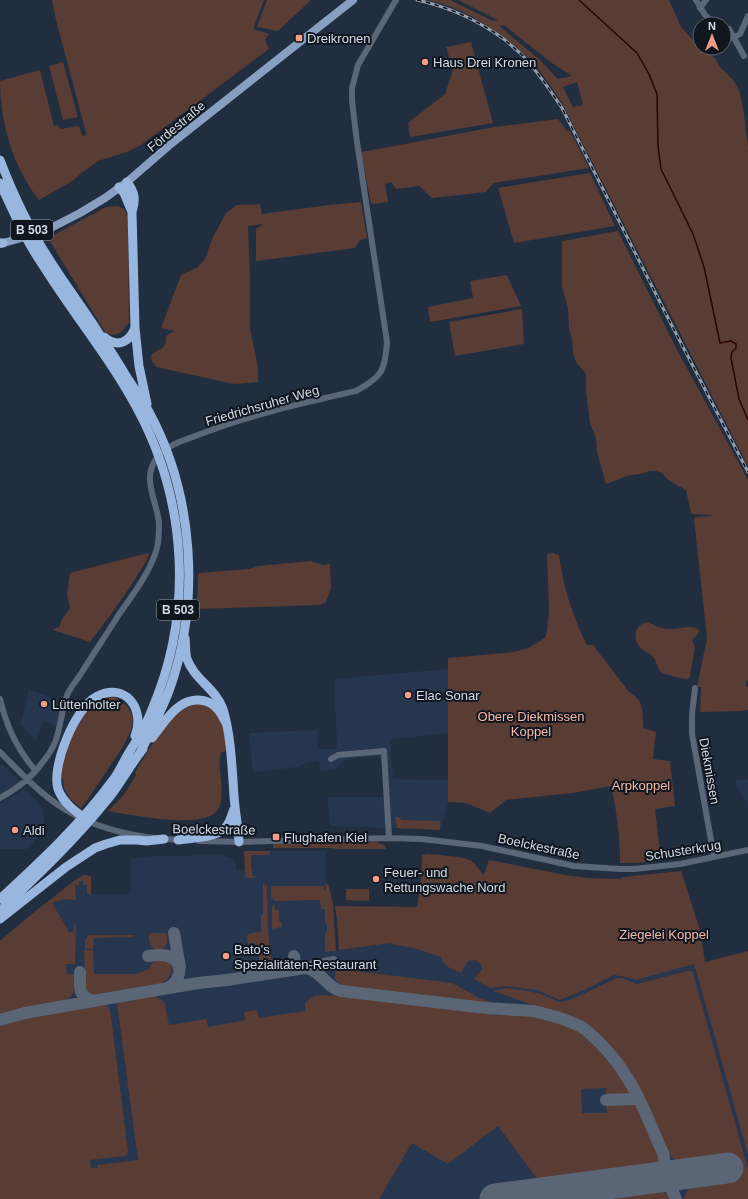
<svg xmlns="http://www.w3.org/2000/svg" width="748" height="1199" viewBox="0 0 748 1199" font-family="Helvetica,sans-serif">
  <style>
    .built { fill: #26364e }
    .green { fill: #593c34; fill-rule: evenodd }
    .lines { fill: none; stroke-linecap: round; stroke-linejoin: round }
    .stream { stroke: #2b0400; stroke-width: 1.5 }
    .taxiway { stroke: #5a6676; stroke-width: 12 }
    .runway { stroke: #5a6676; stroke-width: 31 }
    .minor { stroke: #5b6778; stroke-width: 6 }
    .major { stroke: #889fc2; stroke-width: 8 }
    .highway { stroke: #99b6df; stroke-width: 9 }
    .rail-casing { stroke: #949eac; stroke-width: 3 }
    .rail { stroke: #10161e; stroke-width: 1.5; stroke-dasharray: 4.5; stroke-linecap: butt }
    .poi-dot { fill: #f49e88; stroke: #10161e; stroke-width: 1.5 }
    .labels { text-anchor: middle; stroke-width: 4; stroke-linejoin: round; paint-order: stroke }
    .shield { fill: #10161e; stroke: #98a0ab; stroke-width: 1 }
    .shield-label { font-size: 12px; font-weight: bold; fill: #d3dbe7 }
    .poi-label { font-size: 13px; fill: #d3dbe7; stroke: #10161e; text-anchor: start }
    .street-label { font-size: 13px; fill: #d3dbe7; stroke: #10161e }
    .park-label { font-size: 13px; fill: #f8b8a8; stroke: #10161e }
  </style>
  <rect width="100%" height="100%" fill="#212e40"/>
  <path class="built" d="M448,669V733L390,739L393,779L448,780V802L441,830L330,826L327,797H384L381,759L378,756L346,759L335,769L320,771L319,761L308,762L298,767L253,772L249,733L317,730L318,749H337L334,679Z
    M29,690L62,701L57,727L43,720L36,741L20,724Z
    M2,764L19,781L12,787L0,793V765Z
    M748,779V808V805L736,785V780Z
    M25,789L42,807L45,829L27,849H0V803Z
    M257,851H326L325,880L328,906L326,952L418,939L694,964L748,1155V1199H0V941L28,917L75,880L84,875L91,876V894H130L131,859L154,856L220,855L233,859L236,863V871L251,870V855Z"/>
  <path class="green" d="M52,0H264L253,29L269,34L265,40L269,49L141,145L127,152L98,161L80,174L74,180L39,200C13,167 0,122 0,81L40,70L54,126L58,125L60,128L61,129L79,126L82,135L85,136L86,133L56,20Z
    M267,0H311L278,31L257,27Z
    M427,0H450L493,21L498,20L458,0H669L681,27L700,48H702L715,58L719,66L734,81L740,93L744,114L748,147V466L564,107C552,87 540,69 523,53C518,48 512,44 506,39C483,21 457,6 427,0ZM504,25L549,61L572,76L558,79L540,60L499,26ZM577,82L583,105L573,107L563,87Z
    M471,42L493,123L410,137L408,123L445,94L453,70L446,47Z
    M63,62L78,117L63,120L49,66Z
    M558,119L567,131H570L589,168L493,183L486,192L432,198L419,186L396,189L391,182L385,184L388,202L371,204L361,152L400,145L494,127Z
    M590,173L615,226L514,243L498,188Z
    M361,202L367,238L360,240L355,248L256,261V229L263,224L248,226L250,279V329L256,357L258,371V382L234,384L156,367L152,361L151,356C155,350 162,350 164,346C169,338 160,337 175,331L161,328L181,275L198,267L205,259L213,237L226,213L237,205L260,204L262,214L329,205Z
    M118,206L124,209L128,217L129,323C121,332 117,339 105,332L48,238L106,207Z
    M618,231L676,348L748,480V680L746,682V686L748,687V710L741,711L700,712L701,687H697L707,638L694,519L696,517L713,516L711,515L691,514L686,490L668,480L662,473L656,471H650L640,474L630,475L606,484L597,452L596,438L590,424L586,391V374L576,362L573,352L572,339L569,329L568,308L562,287V241Z
    M507,275L521,306L430,322L428,307L473,298L470,281Z
    M522,309L524,344L455,356L449,322Z
    M148,553L149,555C133,586 111,614 90,642L53,630L57,627L59,628L62,619L69,610L70,607L67,595L70,573Z
    M553,553L559,555C563,586 573,618 587,645H593L629,692C644,700 643,712 643,728L656,732L653,759L670,761L675,806L655,809L661,860L636,863H620C620,838 617,811 611,786L573,793L506,800L490,813L466,803L448,802V658L515,652L530,647L545,638L547,631L549,610L547,554Z
    M311,561L323,565L330,564L331,588L326,602L319,605L197,609L198,573L249,569L258,566Z
    M648,622C654,625 660,629 667,629C675,630 692,624 699,630L698,634L692,640L695,647L690,676L688,679C682,679 666,675 661,672C657,668 657,662 654,658C650,653 643,651 639,646C634,640 634,628 642,624C644,623 646,623 648,622Z
    M106,697H115L127,706L133,716L132,727L124,745L86,802L81,808L70,799L64,788L62,777V765L70,739L87,710Z
    M193,702L210,705L223,725L227,751L221,752C217,768 224,785 221,801C221,804 218,810 216,812C199,829 131,815 108,811L124,795L136,775L135,772L151,746L176,713Z
    M395,817H400L401,820L440,821V830L397,828Z
    M377,842L384,845L386,849H338L330,848H273V844Z
    M244,851H270V855H251V870H252V876H256L254,878H248L245,876Z
    M428,854C437,855 466,856 473,862C477,866 480,871 484,875L489,860L571,876L588,878L621,879V877H622L681,871L700,930L705,962L748,951V1155L694,964L636,980L627,977L614,975L591,987L560,1000L537,990L506,986L490,988L474,979L482,969L480,964L475,960L468,961L461,973C453,969 443,967 441,957L414,948L395,945L391,943L339,950L337,919L335,906L417,907L421,883L422,855Z
    M84,875L91,876V894H87V885H83V881H79V885H75L76,900C67,899 60,899 52,903L68,930V932H73L74,927L76,924L75,964H66L67,974H75C76,985 77,994 66,1000L9,1012L0,1015V941L28,917L75,880Z
    M325,882L329,885L333,905L336,951L325,952V933L327,932V924L325,923V909H321L320,900L275,901L271,897V886H324V890L326,889Z
    M263,883L267,886L268,929L271,959L284,958C283,967 270,966 262,967L260,965L258,951H254V948L255,947V943L248,944L247,935L251,933L261,932V914H263Z
    M346,889H369V901L346,900Z
    M273,905L275,906V910H279V921L282,923V927L272,929V907Z
    M151,933H165L167,935C170,955 148,954 149,936Z
    M89,935H135L133,937L94,938L93,949H85V940Z
    M84,950H93L94,974H136L149,969C154,954 178,958 170,975C167,980 163,983 158,985L94,995L88,992L85,987Z
    M338,966L340,969L452,983L479,998L491,1002V1004L342,986C334,981 333,974 338,966Z
    M687,971H691L693,973L748,1169V1199H683L687,1191L693,1185L732,1180L728,1155C715,1156 690,1163 678,1160C672,1159 669,1155 666,1150L642,1096L629,1073L594,1031L582,1023L574,1019L493,991L506,988L523,990L541,994L559,1002L570,1000L617,978H622L637,984Z
    M328,995L498,1015H534L547,1018L574,1028L584,1034L616,1068L631,1092L629,1095L606,1097V1088L581,1089L582,1113H607L606,1103L626,1101L636,1103L659,1155L658,1162L656,1165L539,1181L498,1126L448,1164L412,1143L379,1199H0V1027C33,1014 71,1011 106,1005L110,1009L128,1151L127,1155L125,1156L90,1160L91,1168H97V1165L138,1160L117,1003L154,996L162,1000L165,1004L169,1025L206,1019L208,1027L245,1020L244,1012L257,1010L259,1018L305,1011V1003L314,996Z
    M659,1190C664,1191 668,1194 671,1199H590Z"/>
  <g class="lines">
    <path class="stream" d="M579,0L637,53L649,74L657,94L658,146L661,169L693,234L704,267L720,343L731,341L736,344V348L732,352L731,358L739,399L748,420"/>
    <path class="taxiway" d="M174,933L180,967
      M148,956C155,955 162,954 168,956C185,962 181,982 167,988
      M294,956L296,969
      M305,968C320,969 327,988 341,991L486,1008L534,1011L560,1018L580,1026L586,1030C601,1043 616,1059 626,1076C642,1099 651,1128 663,1153C667,1168 663,1173 650,1178
      M80,972C80,987 77,998 95,1001
      M0,1020L25,1013L70,1005L198,983L227,980L305,968L333,962
      M606,1100L634,1099L638,1097
      M650,1178C667,1178 670,1185 676,1199"/>
    <path class="runway" d="M495,1199L728,1168"/>
    <path class="minor" d="M696,0L705,15L709,19
      M700,8L706,0
      M729,29L744,56
      M733,38L740,34L748,16
      M695,688L692,714V734L714,857
      M0,699C6,725 18,751 36,771
      M0,752C24,776 46,801 77,816
      M331,759L338,755L384,751L389,838
      M0,798C16,789 31,779 42,763C47,757 53,748 56,740C61,725 62,707 68,693C72,685 78,679 82,672C94,653 106,635 118,616C133,594 150,573 157,548C159,540 159,531 159,523C157,500 139,476 160,454C170,444 185,440 198,435C249,415 303,403 356,391C382,377 385,371 387,342L357,142L352,101V88L358,65L396,0
      M87,821C116,833 150,839 181,840
      M199,841L239,842L389,838L422,839L482,846L574,866L620,869H634L680,864L748,850"/>
    <path class="major" d="M0,244L32,235L47,230L80,213L105,198L127,182L172,143L353,0"/>
    <path class="highway" d="M0,160C13,194 29,228 49,259C65,285 84,309 100,335C110,349 119,364 128,379C135,390 143,400 149,412C194,495 201,602 169,691C161,712 150,733 140,753
      M127,182C135,193 136,199 132,212L135,328L139,366L147,404
      M0,183C13,211 25,239 42,264C73,314 112,360 139,412C187,503 193,612 153,707C147,723 139,737 130,751C124,760 120,771 113,780C81,824 40,862 0,899
      M119,187L124,193L132,212
      M0,243H3
      M104,337C117,348 129,343 135,328
      M185,638C186,645 185,653 187,659C194,679 216,689 223,709C231,735 232,768 234,796C235,811 238,826 239,842
      M152,738C164,723 178,698 199,700C214,701 220,711 226,723
      M87,820C76,812 63,803 58,789C51,767 75,708 96,697C124,681 146,708 135,736
      M178,840C195,837 219,839 228,824C231,819 232,814 234,809
      M0,911C38,875 75,840 108,799C121,783 130,765 143,749
      M0,919L66,867L95,848L106,844L120,840H137L146,841L164,839"/>
    <defs>
      <path id="rail" d="M417,0C449,7 478,20 505,40C510,45 516,49 521,54C537,70 549,89 562,108L668,318L748,472"/>
    </defs>
    <use href="#rail" class="rail-casing"/>
    <use href="#rail" class="rail"/>
  </g>
  <g class="poi-dot">
    <rect x="295" y="34" width="8" height="8" rx="2"/>
    <circle cx="425" cy="62" r="4"/>
    <circle cx="408" cy="695" r="4"/>
    <circle cx="44" cy="704" r="4"/>
    <circle cx="15" cy="830" r="4"/>
    <rect x="272" y="833" width="8" height="8" rx="2"/>
    <circle cx="376" cy="879" r="4"/>
    <circle cx="226" cy="956" r="4"/>
  </g>
  <g class="labels">
    <g class="shield">
      <rect x="11" y="220" width="42" height="20" rx="3"/>
      <rect x="157" y="600" width="42" height="20" rx="3"/>
    </g>
    <g class="shield-label">
      <text x="32" y="234">B 503</text>
      <text x="178" y="614">B 503</text>
    </g>
    <g class="poi-label">
      <text x="307" y="43">Dreikronen</text>
      <text x="433" y="67">Haus Drei Kronen</text>
      <text x="416" y="700">Elac Sonar</text>
      <text x="52" y="709">Lüttenholter</text>
      <text x="23" y="835">Aldi</text>
      <text x="284" y="842">Flughafen Kiel</text>
      <text x="384" y="877">Feuer- und<tspan x="384" dy="15">Rettungswache Nord</tspan></text>
      <text x="234" y="954">Bato's<tspan x="234" dy="15">Spezialitäten-Restaurant</tspan></text>
    </g>
    <g class="street-label">
      <text transform="translate(176 126) rotate(-40)" y="5">Fördestraße</text>
      <text transform="translate(262 405) rotate(-16)" y="5">Friedrichsruher Weg</text>
      <text transform="translate(710 771) rotate(80)" y="5">Diekmissen</text>
      <text transform="translate(214 829) rotate(1)" y="5">Boelckestraße</text>
      <text transform="translate(539 846) rotate(12)" y="5">Boelckestraße</text>
      <text transform="translate(683 850) rotate(-9)" y="5">Schusterkrug</text>
    </g>
    <g class="park-label">
      <text x="531" y="721">Obere Diekmissen<tspan x="531" dy="15">Koppel</tspan></text>
      <text x="641" y="790">Arpkoppel</text>
      <text x="664" y="939">Ziegelei Koppel</text>
    </g>
  </g>
  <g transform="translate(712 36)"><circle r="19" fill="#10161e" stroke="#5e656e"/>
  <path d="M0-3L7 15L0 10L-7 15Z" fill="#f49e88"/>
  <text y="-6" font-size="11" font-weight="bold" text-anchor="middle" fill="#d3dbe7">N</text>
  </g>
</svg>
